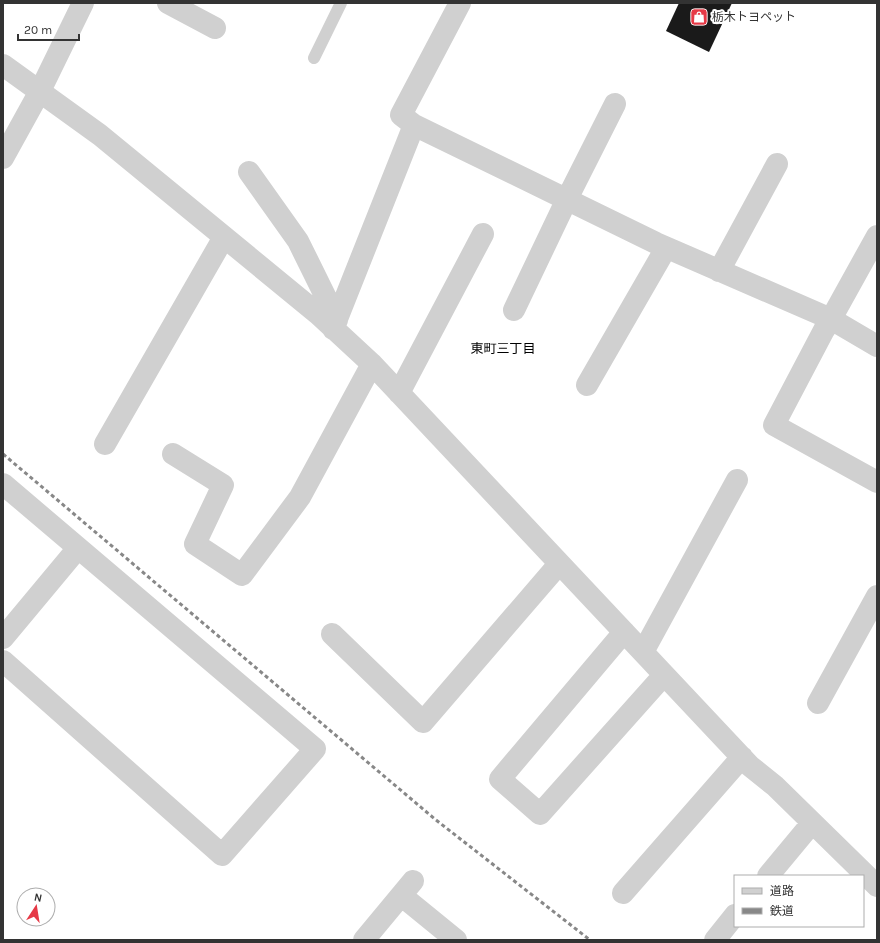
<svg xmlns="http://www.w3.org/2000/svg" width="880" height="943" viewBox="0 0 880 943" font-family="Karla,'Noto Sans JP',sans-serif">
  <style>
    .building { fill: #1a1a1a }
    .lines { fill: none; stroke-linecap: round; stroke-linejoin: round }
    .lane { stroke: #d0d0d0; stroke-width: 12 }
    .street { stroke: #d0d0d0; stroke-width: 22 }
    .rail { stroke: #888; stroke-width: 3; stroke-dasharray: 4 3; stroke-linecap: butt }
    .labels { text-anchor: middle; stroke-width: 4; stroke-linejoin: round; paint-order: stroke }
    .poi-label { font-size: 12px; fill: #333; stroke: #fff; text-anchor: start }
    .neighbourhood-label { font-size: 13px; fill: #000; stroke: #fff }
  </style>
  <rect width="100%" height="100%" fill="#fff"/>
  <path class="building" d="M679,3H732L709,52L666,31Z"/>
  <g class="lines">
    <path class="lane" d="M314,58L341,3"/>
    <path class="street" d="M168,3L215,28
      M460,3L401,115L414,125L656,243L831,319L877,346
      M3,65L100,135L318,314L372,364L750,766L775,786L877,886
      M3,158L40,91L83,3
      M249,172L298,241L337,320
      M877,236L831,319L824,330L774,425L877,482
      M719,271L777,164
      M514,310L567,199L615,104
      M333,329L414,125
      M587,385L666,248
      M399,393L483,234
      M105,444L224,237
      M173,454L223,485L195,544L242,575L300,497L372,364
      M3,484L315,749L222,855L3,661
      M624,632L500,779L540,814L664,675
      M332,634L423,722L559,564
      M3,638L78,548
      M643,652L737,480
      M818,703L877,596
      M768,876L812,823
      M623,893L742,757
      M402,896L456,940
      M364,940L413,881
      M715,940L735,915"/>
    <path class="rail" d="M3,454L436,820L590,940"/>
  </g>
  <defs>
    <symbol id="shop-square" viewBox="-11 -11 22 22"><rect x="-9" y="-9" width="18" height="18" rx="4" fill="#e63946" stroke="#fff"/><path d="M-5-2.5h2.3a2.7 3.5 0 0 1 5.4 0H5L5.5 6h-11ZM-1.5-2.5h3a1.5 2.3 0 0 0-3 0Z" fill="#fff"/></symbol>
  </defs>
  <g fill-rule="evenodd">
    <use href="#shop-square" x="689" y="7" width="20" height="20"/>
  </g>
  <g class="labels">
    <g class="poi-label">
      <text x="712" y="21">栃木トヨペット</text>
    </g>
    <g class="neighbourhood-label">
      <text x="503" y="353">東町三丁目</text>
    </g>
  </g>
  <rect width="880" height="943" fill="none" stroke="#333333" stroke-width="8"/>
  <rect x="734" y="875" width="130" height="52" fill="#ffffff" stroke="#adadad"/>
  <rect x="742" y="888" width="20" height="6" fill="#d0d0d0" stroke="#adadad"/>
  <text x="770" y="895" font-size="12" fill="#333333">道路</text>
  <rect x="742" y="908" width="20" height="6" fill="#888888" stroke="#adadad"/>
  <text x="770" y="915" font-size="12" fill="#333333">鉄道</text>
  <g transform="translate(36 907) rotate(12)"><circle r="19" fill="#ffffff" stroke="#adadad"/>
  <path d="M0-3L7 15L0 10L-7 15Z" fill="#e63946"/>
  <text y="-6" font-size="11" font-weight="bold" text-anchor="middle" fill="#333333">N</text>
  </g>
  <path d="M18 34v6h61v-6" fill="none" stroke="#333333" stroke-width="2"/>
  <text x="24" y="34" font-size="12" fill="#333333" stroke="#ffffff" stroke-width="3" paint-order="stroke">20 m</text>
</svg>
